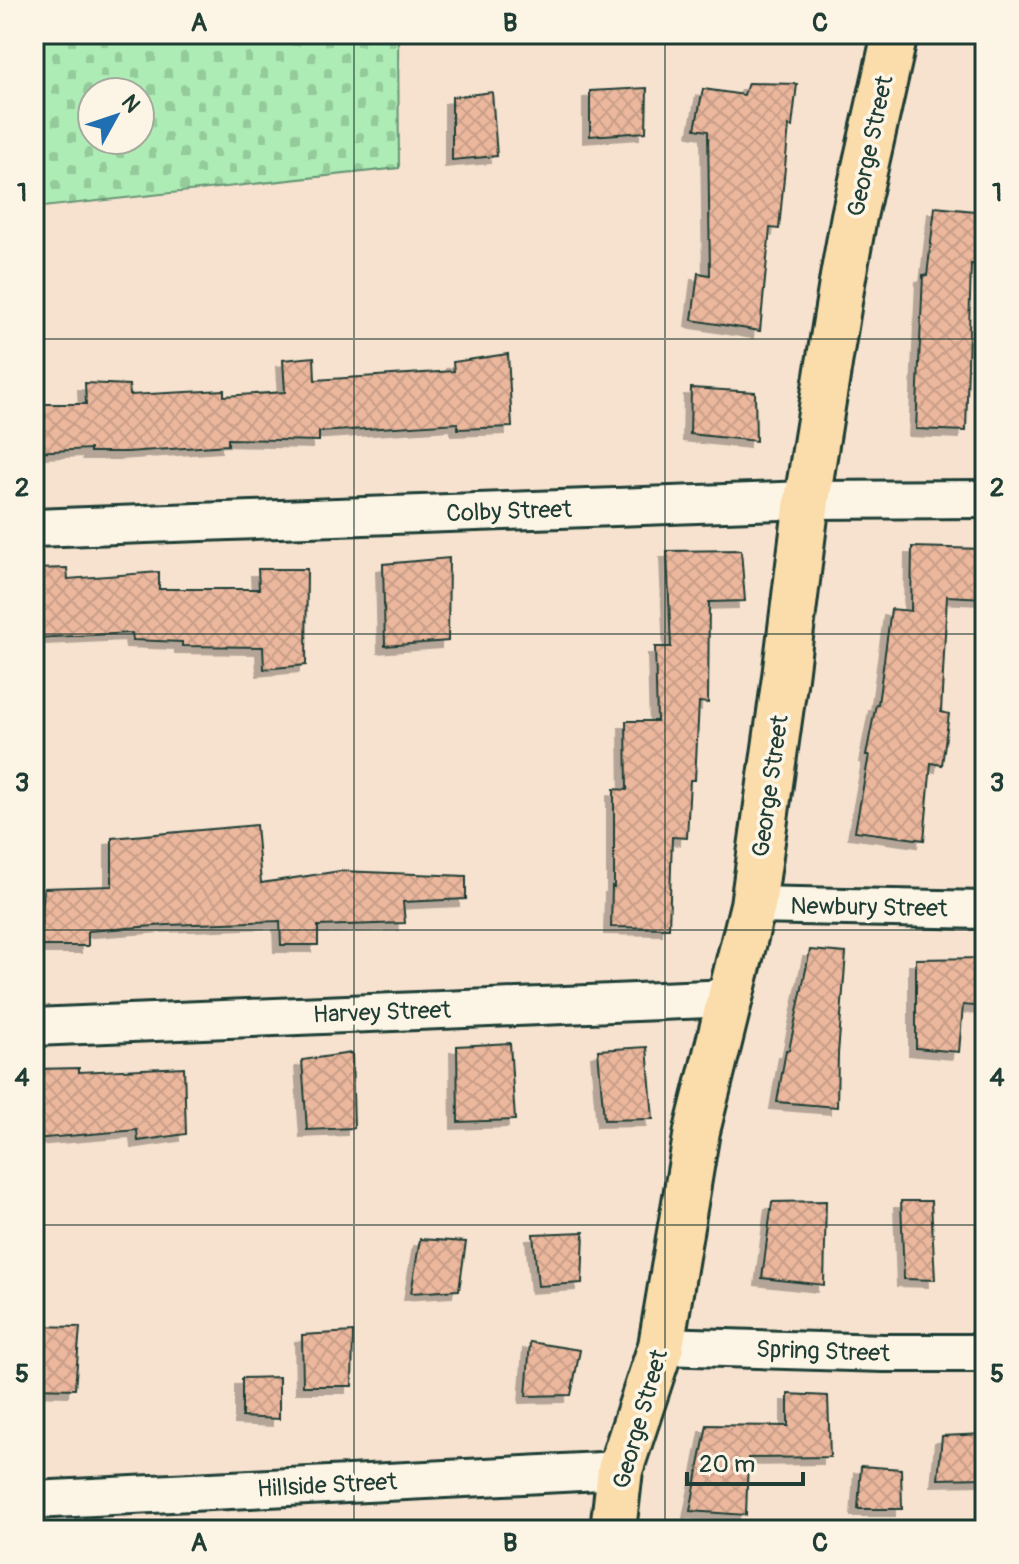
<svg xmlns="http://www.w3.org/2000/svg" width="1019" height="1564" viewBox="0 0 1019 1564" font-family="Pangolin,sans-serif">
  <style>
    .cemetery { fill: url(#cemetery-stones); stroke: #669474; stroke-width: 2; fill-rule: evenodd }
    .building { fill: url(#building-cross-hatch); stroke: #1f3d34; stroke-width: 2; filter: url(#shadow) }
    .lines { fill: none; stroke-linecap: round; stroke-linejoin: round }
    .street-casing { stroke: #1f3d34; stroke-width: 42 }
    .primary-casing { stroke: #1f3d34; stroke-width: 50 }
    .street { stroke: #fcf5e5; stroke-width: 36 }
    .primary { stroke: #fbdcab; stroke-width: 44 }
    .grid { fill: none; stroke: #1f3d34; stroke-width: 2; stroke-opacity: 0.55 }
    .labels { text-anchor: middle; stroke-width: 7; stroke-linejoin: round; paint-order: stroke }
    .street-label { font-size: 24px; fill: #1f3d34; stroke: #fcf5e5 }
    .neatline { fill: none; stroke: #1f3d34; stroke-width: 3 }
    .grid-label { font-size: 26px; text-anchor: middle; font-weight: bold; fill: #1f3d34 }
  </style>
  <defs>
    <pattern id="cemetery-stones" width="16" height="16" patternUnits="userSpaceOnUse" patternTransform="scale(2)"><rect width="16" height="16" fill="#adecb4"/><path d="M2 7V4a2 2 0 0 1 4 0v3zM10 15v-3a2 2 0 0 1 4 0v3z" fill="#94cb9b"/></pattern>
    <pattern id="building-cross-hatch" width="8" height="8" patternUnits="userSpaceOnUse" patternTransform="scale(2)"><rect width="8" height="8" fill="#ebb79d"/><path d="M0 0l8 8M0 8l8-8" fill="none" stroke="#c99e88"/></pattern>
    <filter id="shadow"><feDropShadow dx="-7" dy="7" stdDeviation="0" flood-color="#0004"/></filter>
  </defs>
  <rect width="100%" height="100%" fill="#f7e2cf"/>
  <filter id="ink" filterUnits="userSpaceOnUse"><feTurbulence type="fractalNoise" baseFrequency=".0125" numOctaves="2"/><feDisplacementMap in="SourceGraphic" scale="16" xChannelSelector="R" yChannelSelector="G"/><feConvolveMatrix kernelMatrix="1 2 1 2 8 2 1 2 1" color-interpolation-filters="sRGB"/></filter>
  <g filter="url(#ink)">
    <path class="cemetery" d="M34,34H398L399,168L34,208ZM92,92H140V140H92Z"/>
    <path class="building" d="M748,83L797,84L792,127L789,126L779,229L770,228L760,331L692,320L698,273L710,275L708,131L695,129L703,89L744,95Z
      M647,88L646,132L590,136V91Z
      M492,92L497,156L452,160V97Z
      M935,207L984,212L978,265L971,264L966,431L916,429L923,275L927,276Z
      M508,354L512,427L458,429V423L319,432V441L228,439V445L127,452H90V449L34,452V404H86L85,383L129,385L130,395L224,390V396L285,392L283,360L314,357L315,380L454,371L453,362Z
      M691,388L755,392L756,441L690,434Z
      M912,547L985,549V598L947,596L941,712L949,714L942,765L931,763L924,840L855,831L869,755H866L876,704H878L891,609L911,611Z
      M741,550L745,601L709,602L708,703L699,702L695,780H690L687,838L672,837L669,928L611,927L612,886L614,887V789L627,790L626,721H657L655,647H671L667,551Z
      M449,558L448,641L385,646L383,564Z
      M67,568L68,579L159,572V589H259L258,569H307L306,665L264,669L263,647L182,646V642L133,640L132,633L34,638V569Z
      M256,825L261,883L340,871L466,876V899L403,902L405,923L318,926V945H281L280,921L168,925L88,931V946H40L44,888L112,886V838Z
      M810,950L846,953L838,1054L837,1107L777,1102L786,1050H789Z
      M985,958V1007L963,1005L959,1052L916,1048V959Z
      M510,1043L515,1120L458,1122L457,1046Z
      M647,1047L653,1119L604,1120L598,1050Z
      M352,1053L354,1128L307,1130L302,1060Z
      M184,1067L186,1134L138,1141L137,1130L34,1139V1069L79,1068V1072Z
      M826,1201L824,1285L762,1278L772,1202Z
      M901,1201H931L935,1280L904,1279Z
      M584,1232L582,1283L538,1286L533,1234Z
      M420,1239L466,1242L459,1290L411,1293Z
      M34,1326L80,1327L75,1389L34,1388Z
      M353,1332L352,1386H303L302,1335Z
      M530,1342L580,1350L571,1395L526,1396Z
      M279,1377V1419L242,1417V1378Z
      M788,1394L828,1396L830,1457L748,1458L746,1515L690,1511L707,1425L788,1426Z
      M985,1434V1478L938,1479L942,1436Z
      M861,1466L901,1469L902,1509H858Z"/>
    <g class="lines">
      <defs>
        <path id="street" d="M34,528L807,500L985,499
          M753,905L985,910
          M34,1027L731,998
          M661,1346L884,1353H985
          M34,1500L620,1470"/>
        <path id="primary" d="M613,1530L620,1470L661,1346L697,1131L753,905L785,677L807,500L843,277L854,216L895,34"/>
      </defs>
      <use href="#street" class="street-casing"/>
      <use href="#primary" class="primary-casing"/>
      <use href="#street" class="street"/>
      <use href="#primary" class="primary"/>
    </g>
  </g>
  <path class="grid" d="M354,34V1530M665,34V1530M34,339H985M34,634H985M34,930H985M34,1225H985"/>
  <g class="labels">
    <g class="street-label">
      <text transform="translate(870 146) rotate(-78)" y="8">George Street</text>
      <text transform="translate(509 511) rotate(-2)" y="8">Colby Street</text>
      <text transform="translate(770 786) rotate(-82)" y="8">George Street</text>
      <text transform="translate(869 907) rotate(1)" y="8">Newbury Street</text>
      <text transform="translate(382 1012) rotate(-2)" y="8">Harvey Street</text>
      <text transform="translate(823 1351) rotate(2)" y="8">Spring Street</text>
      <text transform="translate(640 1419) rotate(-74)" y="8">George Street</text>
      <text transform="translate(327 1485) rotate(-3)" y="8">Hillside Street</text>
    </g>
  </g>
  <rect width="1019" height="1564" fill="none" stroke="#fcf5e5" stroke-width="88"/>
  <g transform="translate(116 116) rotate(50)"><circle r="38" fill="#fcf5e5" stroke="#a4ab9e" stroke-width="2"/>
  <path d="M0-6L14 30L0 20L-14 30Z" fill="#1f6fb2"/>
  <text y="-12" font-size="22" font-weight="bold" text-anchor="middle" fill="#1f3d34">N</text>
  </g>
  <path d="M687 1472v12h116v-12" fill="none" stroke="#1f3d34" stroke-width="4"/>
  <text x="699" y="1472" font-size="24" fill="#1f3d34" stroke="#fcf5e5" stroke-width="6" paint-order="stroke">20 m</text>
  <rect x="44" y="44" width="931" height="1476" class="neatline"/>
  <g class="grid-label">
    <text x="199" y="31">A</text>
    <text x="510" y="31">B</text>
    <text x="820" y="31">C</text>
    <text x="22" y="201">1</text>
    <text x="997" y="201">1</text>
    <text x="22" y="496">2</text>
    <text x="997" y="496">2</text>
    <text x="22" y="791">3</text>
    <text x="997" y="791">3</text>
    <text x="22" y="1086">4</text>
    <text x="997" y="1086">4</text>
    <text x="22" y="1382">5</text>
    <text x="997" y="1382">5</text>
    <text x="199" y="1551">A</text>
    <text x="510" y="1551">B</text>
    <text x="820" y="1551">C</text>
  </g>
</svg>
